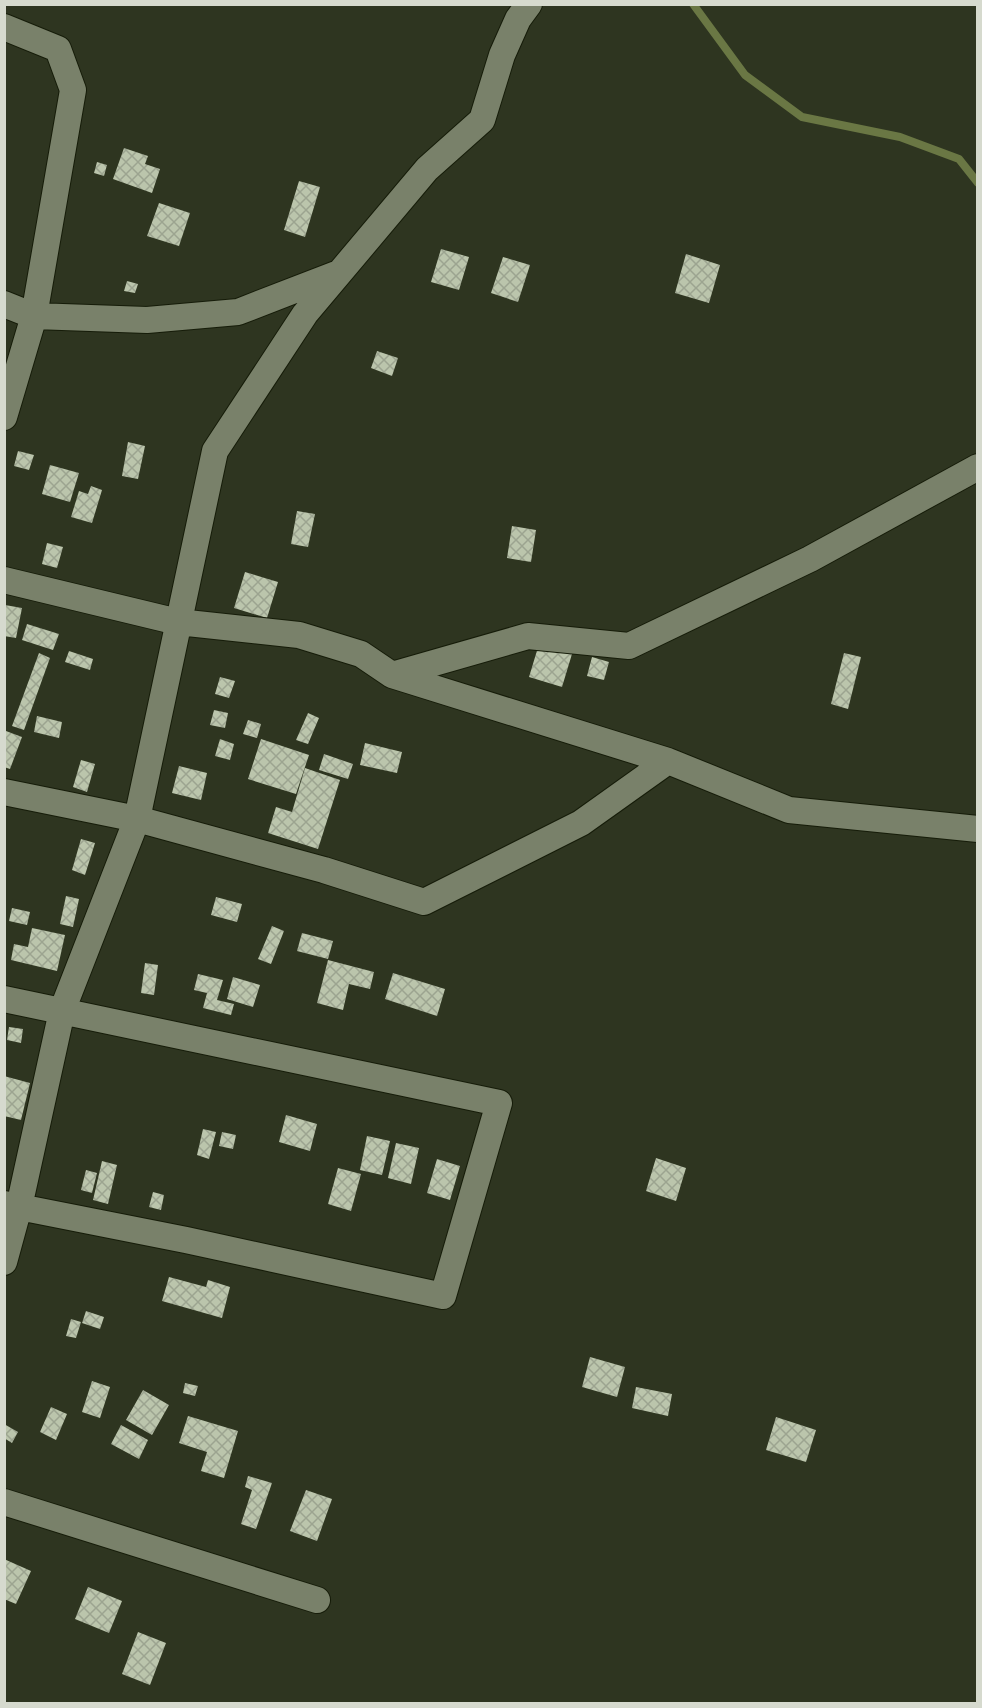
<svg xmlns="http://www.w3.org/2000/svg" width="982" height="1708" viewBox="0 0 982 1708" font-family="'Noto Serif',serif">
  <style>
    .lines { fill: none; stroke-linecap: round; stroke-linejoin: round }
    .stream { stroke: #6a7744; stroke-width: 8 }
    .building { fill: url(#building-cross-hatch) }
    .minor-casing { stroke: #161c09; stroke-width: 28 }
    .minor { stroke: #79816a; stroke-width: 26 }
  </style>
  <defs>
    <pattern id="building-cross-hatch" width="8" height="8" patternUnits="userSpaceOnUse" patternTransform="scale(1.5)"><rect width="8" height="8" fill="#bbc5ac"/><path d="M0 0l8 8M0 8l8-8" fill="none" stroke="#9ca490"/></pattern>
  </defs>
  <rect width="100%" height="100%" fill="#2e3520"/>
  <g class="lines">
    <path class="stream" d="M693,4L745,75L802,117L900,137L959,159L978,183"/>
  </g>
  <path class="building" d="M124,148L148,156L145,164L160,169L152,193L113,179Z
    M97,162L107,165L104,176L94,173Z
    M299,181L320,187L305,237L284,230Z
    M159,203L190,213L179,246L147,236Z
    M441,249L469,257L459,290L431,282Z
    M686,254L720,265L709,303L675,293Z
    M503,257L530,265L518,302L491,293Z
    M127,281L138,284L135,293L124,291Z
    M377,351L398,358L392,376L371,368Z
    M128,442L145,446L138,479L122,476Z
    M18,451L34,455L29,470L14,466Z
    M50,465L79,473L70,502L42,494Z
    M91,486L102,490L92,523L71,517L79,491L88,494Z
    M297,511L315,514L308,547L291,544Z
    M512,526L536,530L531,562L507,558Z
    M47,543L63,547L57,568L42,564Z
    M245,572L278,582L267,618L234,608Z
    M5,605L22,608L16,638L4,636Z
    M27,624L59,634L53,650L22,640Z
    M539,644L572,654L562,687L529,677Z
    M69,651L93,659L90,670L65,662Z
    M39,653L50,658L24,730L12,726Z
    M844,653L861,657L848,709L831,704Z
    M592,657L609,662L604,680L587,676Z
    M220,677L235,681L229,698L215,694Z
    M214,710L228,713L225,728L210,725Z
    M308,713L319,718L308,744L296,740Z
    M37,716L62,722L59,738L34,732Z
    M248,720L261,724L257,738L243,734Z
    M6,731L22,737L10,769L4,767V736Z
    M220,739L234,744L230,760L215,756Z
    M261,739L309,755L296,794L248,779Z
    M365,743L402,752L397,773L360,765Z
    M324,754L353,764L348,779L319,770Z
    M81,760L95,764L87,792L73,787Z
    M179,766L207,773L201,800L172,793Z
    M305,768L340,780L318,849L268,833L276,807L292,812Z
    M81,839L95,843L85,875L72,870Z
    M66,896L79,899L73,927L60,924Z
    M216,897L242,904L237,922L211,915Z
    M12,908L30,912L27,925L9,921Z
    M272,926L284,931L271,964L258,959Z
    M32,928L65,935L57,971L11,960L14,944L28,947Z
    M302,933L333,941L328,959L297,951Z
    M328,960L374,972L370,989L349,984L343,1010L317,1003Z
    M145,963L158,965L154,995L141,993Z
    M393,973L445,989L437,1016L385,999Z
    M198,974L223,980L217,1000L234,1004L231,1015L203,1008L207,993L194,990Z
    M233,977L260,985L253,1007L227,999Z
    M9,1027L23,1029L21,1043L7,1040Z
    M4,1076L30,1083L21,1120L4,1116Z
    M286,1115L317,1124L310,1151L279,1142Z
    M203,1129L216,1132L209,1159L197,1155Z
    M222,1132L236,1135L233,1149L219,1146Z
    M367,1136L390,1141L382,1175L360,1170Z
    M396,1143L419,1148L411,1184L388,1178Z
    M656,1158L686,1168L676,1201L646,1191Z
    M437,1159L460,1166L450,1200L427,1193Z
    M102,1161L117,1165L108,1204L93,1200Z
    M338,1168L361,1174L351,1211L328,1204Z
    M86,1170L97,1173L92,1193L81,1190Z
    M153,1192L164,1195L161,1210L149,1207Z
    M169,1277L206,1287L208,1280L230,1287L222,1318L162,1301Z
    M86,1311L104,1317L100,1329L82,1323Z
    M71,1319L81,1322L76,1338L66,1336Z
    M590,1357L625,1367L617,1397L582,1387Z
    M92,1381L110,1387L100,1418L82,1412Z
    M185,1383L198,1386L195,1396L183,1393Z
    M636,1387L672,1394L668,1416L632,1408Z
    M143,1390L169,1405L152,1435L126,1420Z
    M51,1407L67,1414L56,1440L40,1432Z
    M188,1416L238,1431L224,1478L201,1471L207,1452L179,1443Z
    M776,1417L816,1430L806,1462L766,1450Z
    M4,1424L18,1432L12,1443L4,1438Z
    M121,1425L148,1440L139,1459L111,1444Z
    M248,1476L272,1483L256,1529L241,1524L252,1490L245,1487Z
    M306,1490L332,1499L317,1541L290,1531Z
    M4,1559L31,1571L16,1604L4,1599Z
    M88,1587L122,1601L109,1633L75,1619Z
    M138,1632L166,1643L150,1685L122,1674Z"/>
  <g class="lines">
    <defs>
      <path id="minor" d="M4,27L58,49L73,90L34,316L4,417
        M4,304L34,316L147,320L238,312L336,274
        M4,580L178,622L299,635L361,654L392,675L528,636L629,646L810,559L978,467
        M392,675L668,761L789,810L978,829
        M4,792L137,819L324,870L424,902L581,823L668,761
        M4,999L499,1103L443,1296L186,1240L4,1204
        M4,1262L19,1207L62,1011L137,819L215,451L305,314L427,169L482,120L502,55L518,19L529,4
        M4,1502L317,1600"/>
    </defs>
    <use href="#minor" class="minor-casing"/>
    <use href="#minor" class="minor"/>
  </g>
  <rect width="982" height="1708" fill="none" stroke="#d6dace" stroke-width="12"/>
</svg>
